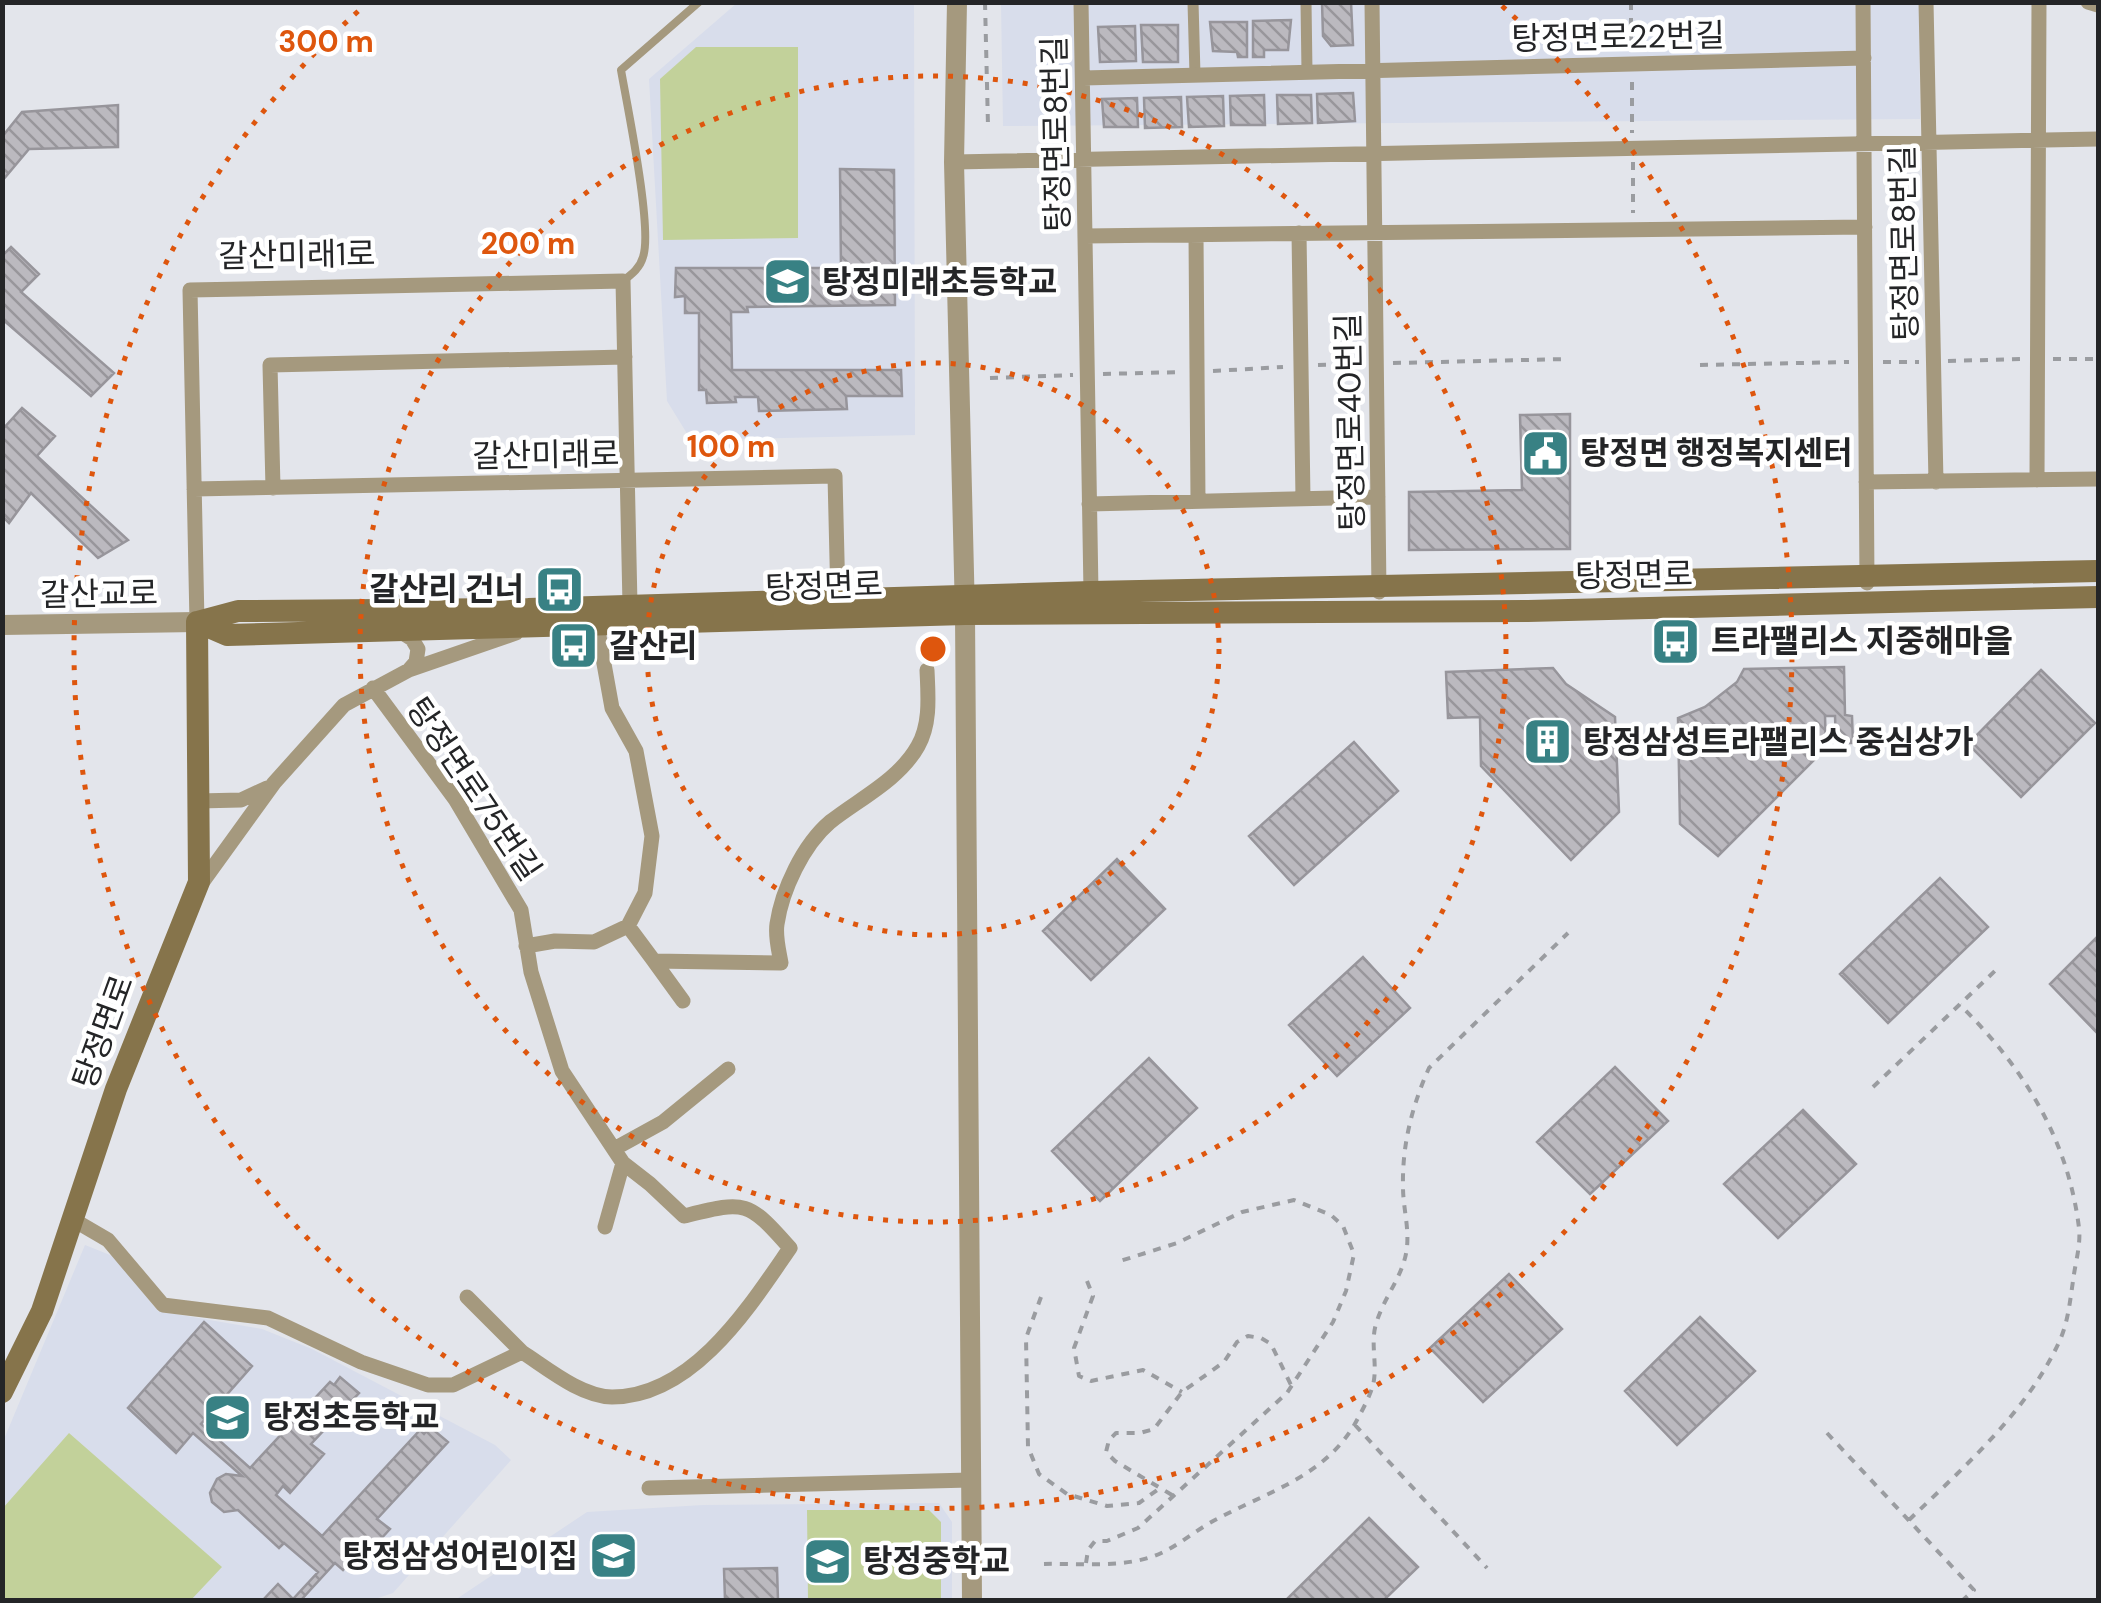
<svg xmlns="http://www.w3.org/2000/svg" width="2101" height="1603" viewBox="0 0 2101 1603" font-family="'DM Sans','Noto Sans KR',sans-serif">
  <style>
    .built { fill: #d8ddeb }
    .grass { fill: #c2d19a }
    .building { fill: url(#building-back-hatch); stroke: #97959b; stroke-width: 2.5 }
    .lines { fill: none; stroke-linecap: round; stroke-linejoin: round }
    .path { stroke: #9a9ca0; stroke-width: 4; stroke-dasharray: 8 8; stroke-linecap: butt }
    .service { stroke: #a5997e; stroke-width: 8 }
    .pedestrian { stroke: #a5997e; stroke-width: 11 }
    .minor { stroke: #a5997e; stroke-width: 15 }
    .tertiary { stroke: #a5997e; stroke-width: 20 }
    .secondary { stroke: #86744b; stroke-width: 22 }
    .ring { fill: none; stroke: #de560d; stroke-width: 5; stroke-dasharray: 5 10 }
    .labels { text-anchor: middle; stroke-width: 9; stroke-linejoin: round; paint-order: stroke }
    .street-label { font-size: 32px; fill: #242527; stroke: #fff }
    .poi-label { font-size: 32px; font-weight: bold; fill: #242527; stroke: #fff; text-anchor: start }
    .centre { fill: #de560d; stroke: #fff; stroke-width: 5 }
    .ring-label { font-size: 30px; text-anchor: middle; font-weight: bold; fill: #de560d; stroke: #fff; stroke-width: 9; stroke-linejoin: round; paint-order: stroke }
  </style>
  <defs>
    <pattern id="building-back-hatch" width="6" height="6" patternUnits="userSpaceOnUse" patternTransform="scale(2.5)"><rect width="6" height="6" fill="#bbb9bf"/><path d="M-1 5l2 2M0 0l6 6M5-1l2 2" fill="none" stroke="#98969b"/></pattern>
  </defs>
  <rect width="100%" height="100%" fill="#e3e5eb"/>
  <path class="built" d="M737,3H914L915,435L691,440L667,401L649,79Z
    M1001,3H1919L1920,119L1003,126Z
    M85,1245L115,1257L158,1311L262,1329L312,1349L495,1445L511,1460L393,1593L372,1600H3L2,1444Z
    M939,1503L952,1522V1600H455L587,1512L703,1505Z"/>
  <path class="grass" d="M696,47H798V238L663,240L660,79Z
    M69,1433L222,1567L191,1600H3V1508Z
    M807,1510H929L941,1522V1600H808Z"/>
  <path class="building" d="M1322,2H1351L1353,45L1331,46L1323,36Z
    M1291,20L1288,50H1264V57H1253V21Z
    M1210,22H1247V57H1238L1237,52L1213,51Z
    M1141,25H1178V62H1143Z
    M1135,26L1136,61L1100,62L1098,27Z
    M1353,93L1355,121L1318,123L1317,94Z
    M1264,95L1265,125H1231L1230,96Z
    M1277,95H1311L1312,123L1278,124Z
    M1223,96L1224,126L1189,127L1187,97Z
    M1181,97L1182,127L1145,128L1144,98Z
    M1137,98L1138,127H1104L1102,99Z
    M118,105V147L29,149L2,181V137L22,112Z
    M840,169L894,170L895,305L747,307L748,312H731L732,370H901L902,396H846L847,409L759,411L758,397H735L736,402L707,403L706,390H699V313H685V296L675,297L676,268H830V271H841Z
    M11,247L39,274L21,292L114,373L91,396L2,319V256Z
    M22,408L55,436L37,456L128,540L98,558L31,493L9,523L2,516V430Z
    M1570,414V549L1409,550V492L1522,490L1520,415Z
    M1844,667L1845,715L1852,716L1853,743H1836L1835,716H1825L1826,748L1718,856L1680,824L1678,718L1705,707L1737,682L1744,669Z
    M1553,668L1566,684L1615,717L1619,812L1571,860L1481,766L1480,717L1448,718L1446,672Z
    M2041,670L2095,723L2021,797L1968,744Z
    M1354,742L1398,791L1294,885L1249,836Z
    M1117,859L1165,909L1091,980L1043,931Z
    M1940,878L1988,927L1888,1023L1840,974Z
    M2098,936V1034L2050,984Z
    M1363,957L1410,1008L1337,1076L1289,1025Z
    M1149,1058L1197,1108L1100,1201L1052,1151Z
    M1615,1067L1668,1121L1590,1194L1537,1142Z
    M1803,1110L1856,1164L1778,1238L1724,1184Z
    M1509,1274L1562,1329L1483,1402L1430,1348Z
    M1700,1317L1755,1371L1677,1445L1625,1391Z
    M204,1322L252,1366L201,1424L250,1468L330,1382L334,1385L340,1377L359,1393L311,1444L324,1454L290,1493L283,1486L276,1495L322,1536L420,1430L424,1434L430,1427L448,1442L377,1519L390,1529L356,1566L351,1561L343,1570L335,1563L301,1600H263L278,1584L293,1599L318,1572L284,1543L279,1548L238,1510L224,1512L212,1502L210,1493L217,1479L226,1474L242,1476L193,1433L176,1453L128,1408Z
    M1369,1518L1418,1567L1384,1600H1286Z
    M777,1568L778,1600H725L724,1569Z"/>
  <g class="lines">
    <path class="path" d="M985,2L988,126
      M1631,2V48
      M1632,82V133
      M1633,162V213
      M2053,359H2098
      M1948,361L2024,359
      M1883,362H1919
      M1393,363L1568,359
      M1318,365L1358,364
      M1700,365L1849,362
      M1213,371L1283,367
      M1103,374L1183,372
      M990,378L1073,375
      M1873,1087L1998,968
      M1087,1281L1093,1296L1074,1348L1079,1376L1091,1381L1143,1370L1182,1392
      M1041,1297L1026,1338L1028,1447L1039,1474L1067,1494L1107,1506L1139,1503L1160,1488
      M1355,1425L1487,1568
      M1827,1433L1974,1590L1963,1600
      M1172,1495L1115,1461L1106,1452L1109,1440L1116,1433H1140L1154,1429L1182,1392L1224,1362L1237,1342L1248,1336L1261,1338L1271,1344L1292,1387
      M1909,1520C1964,1467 2028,1411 2060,1340C2068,1322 2070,1301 2073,1281C2075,1264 2081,1245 2079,1228C2068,1138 2023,1067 1960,1005
      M1086,1563L1088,1550L1095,1541H1107L1138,1528L1287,1393L1333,1322L1346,1291L1354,1254L1343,1226L1331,1215L1294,1200L1242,1212L1177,1243L1117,1262
      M1044,1564C1078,1563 1118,1568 1151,1557C1174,1550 1195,1530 1217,1519C1269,1491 1327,1476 1357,1420C1363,1409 1370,1396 1373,1385C1378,1365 1370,1344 1376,1324C1384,1296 1404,1276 1407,1247C1409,1226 1403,1207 1403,1187C1402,1145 1412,1106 1429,1068L1568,933"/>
    <path class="service" d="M623,281C632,274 640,268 643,257C653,229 627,105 621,70L699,2"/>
    <path class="pedestrian" d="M1193,2L1195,75
      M1306,2L1307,72"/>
    <path class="minor" d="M1081,2L1091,592
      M1372,2L1379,592
      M1863,2L1867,583
      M1926,2L1936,482
      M2088,2L2098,5
      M1083,78L1864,58
      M954,162L2098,139
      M1299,233L1303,499
      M1196,235L1198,501
      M1085,236L1865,227
      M2037,480L2039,2
      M1866,482L2098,479
      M273,488L270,365L625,357
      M194,489L835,476L838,600
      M1089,504L1378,497
      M197,622L190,290L623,281L630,605
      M597,625L612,708L636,751L652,836L645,893L628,926
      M401,632L412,639L418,649L416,662L409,670
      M198,801L241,800L267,788
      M201,884L274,783L344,705L409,670L516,633
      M526,946L555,941L594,942L628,926L654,961L781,963C779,951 775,937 777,924C782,890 803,845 830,822C859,799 899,780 918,746C931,723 928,695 927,670
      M654,961L683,1001
      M614,1149L663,1122L728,1069
      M72,1219L108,1240L163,1305L268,1318L361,1362L428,1385H453L522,1352C547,1368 580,1396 612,1397C693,1397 750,1306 790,1248C747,1199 745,1201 684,1216L650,1184L623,1163L562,1071L531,972L521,910L455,799L373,688
      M605,1227L623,1163
      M467,1297L522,1352
      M649,1488L970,1480"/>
    <path class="tertiary" d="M957,2L954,162L965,614L972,1600
      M2,625L197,622"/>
    <path class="secondary" d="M197,622L227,635L965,614L1528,611L2098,597
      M197,622L238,611L528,609L1091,592L2098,571
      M2,1392L42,1311L116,1089L199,882L197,622"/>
  </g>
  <g class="ring">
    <circle cx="933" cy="649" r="286"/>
    <circle cx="933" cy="649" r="573"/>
    <path d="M1502 6A859 859 0 1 1 364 6"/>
  </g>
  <defs>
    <symbol id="school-square" viewBox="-11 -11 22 22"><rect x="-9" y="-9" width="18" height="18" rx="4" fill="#388184" stroke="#fff"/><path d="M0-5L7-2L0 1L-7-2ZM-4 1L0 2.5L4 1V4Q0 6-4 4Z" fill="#fff"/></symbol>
    <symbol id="civic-square" viewBox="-11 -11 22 22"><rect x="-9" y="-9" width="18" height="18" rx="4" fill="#388184" stroke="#fff"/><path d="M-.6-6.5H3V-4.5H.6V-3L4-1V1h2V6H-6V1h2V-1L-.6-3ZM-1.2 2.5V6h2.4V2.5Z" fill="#fff"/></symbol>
    <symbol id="bus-square" viewBox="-11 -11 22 22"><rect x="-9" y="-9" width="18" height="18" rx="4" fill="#388184" stroke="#fff"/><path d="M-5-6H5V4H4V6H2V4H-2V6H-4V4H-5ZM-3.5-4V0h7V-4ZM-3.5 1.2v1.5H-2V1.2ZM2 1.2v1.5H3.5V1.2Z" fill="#fff"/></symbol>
    <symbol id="building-square" viewBox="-11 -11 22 22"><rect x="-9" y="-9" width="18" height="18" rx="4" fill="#388184" stroke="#fff"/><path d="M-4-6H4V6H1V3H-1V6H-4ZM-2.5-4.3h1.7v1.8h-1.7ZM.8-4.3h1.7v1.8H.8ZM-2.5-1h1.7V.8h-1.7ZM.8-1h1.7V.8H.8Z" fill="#fff"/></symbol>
  </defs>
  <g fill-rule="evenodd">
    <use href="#school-square" x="760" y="254" width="55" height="55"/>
    <use href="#civic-square" x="1518" y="426" width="55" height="55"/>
    <use href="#bus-square" x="532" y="562" width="55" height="55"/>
    <use href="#bus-square" x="1648" y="614" width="55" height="55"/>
    <use href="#bus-square" x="546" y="618" width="55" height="55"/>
    <use href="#building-square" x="1520" y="714" width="55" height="55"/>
    <use href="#school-square" x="200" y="1390" width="55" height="55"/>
    <use href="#school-square" x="586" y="1528" width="55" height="55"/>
    <use href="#school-square" x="800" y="1534" width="55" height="55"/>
  </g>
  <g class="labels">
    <g class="street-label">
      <text transform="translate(1618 37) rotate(-1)" y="11">탕정면로22번길</text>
      <text transform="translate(1056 134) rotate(-91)" y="11">탕정면로8번길</text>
      <text transform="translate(1904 243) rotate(-91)" y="11">탕정면로8번길</text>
      <text transform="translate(297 255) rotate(-1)" y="11">갈산미래1로</text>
      <text transform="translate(1350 422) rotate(-91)" y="11">탕정면로40번길</text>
      <text transform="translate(546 455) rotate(-1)" y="11">갈산미래로</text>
      <text transform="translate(1634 575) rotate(-1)" y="11">탕정면로</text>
      <text transform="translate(824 586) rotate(-2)" y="11">탕정면로</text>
      <text transform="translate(99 594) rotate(-1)" y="11">갈산교로</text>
      <text transform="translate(474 789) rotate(56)" y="11">탕정면로75번길</text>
      <text transform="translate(103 1032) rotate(-70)" y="11">탕정면로</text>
    </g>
    <g class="poi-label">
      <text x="822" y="293">탕정미래초등학교</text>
      <text x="1580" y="464">탕정면 행정복지센터</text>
      <text x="524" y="600" text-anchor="end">갈산리 건너</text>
      <text x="1711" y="652">트라팰리스 지중해마을</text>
      <text x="609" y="657">갈산리</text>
      <text x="1583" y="753">탕정삼성트라팰리스 중심상가</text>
      <text x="263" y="1428">탕정초등학교</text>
      <text x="578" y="1567" text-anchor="end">탕정삼성어린이집</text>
      <text x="863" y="1572">탕정중학교</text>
    </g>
  </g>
  <circle cx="933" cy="649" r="15" class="centre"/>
  <g class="ring-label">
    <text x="326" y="52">300 m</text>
    <text x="528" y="254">200 m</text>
    <text x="731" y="457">100 m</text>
  </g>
  <rect width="2101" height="1603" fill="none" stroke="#242527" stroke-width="10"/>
</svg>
